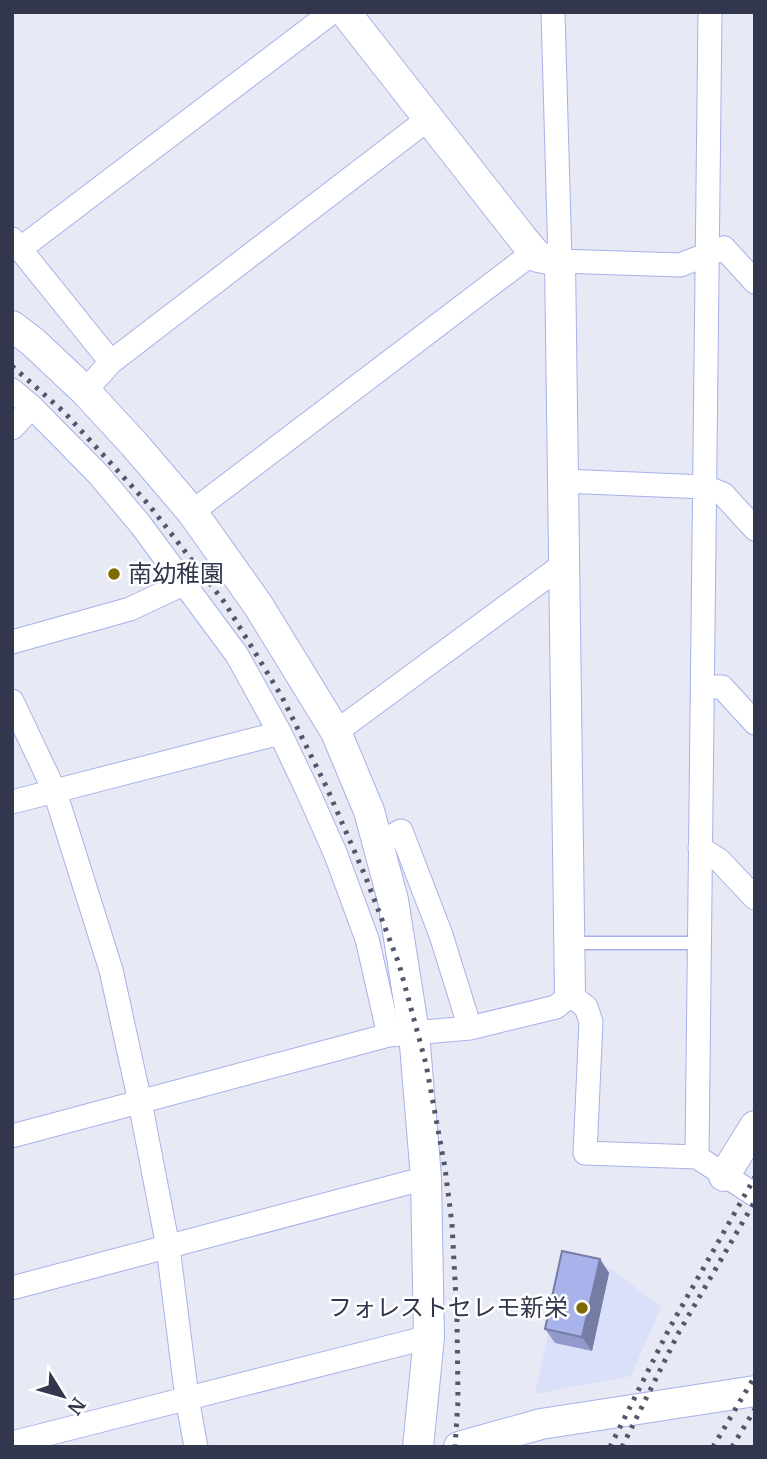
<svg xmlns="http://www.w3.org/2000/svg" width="767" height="1459" viewBox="0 0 767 1459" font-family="Merriweather,'Noto Sans JP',serif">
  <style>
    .built { fill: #dae0fa }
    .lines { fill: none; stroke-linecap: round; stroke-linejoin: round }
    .service-casing { stroke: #a7b1e9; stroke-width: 15 }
    .minor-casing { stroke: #a7b1e9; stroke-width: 25 }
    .tertiary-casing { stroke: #a7b1e9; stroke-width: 32 }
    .service { stroke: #fff; stroke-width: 12 }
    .minor { stroke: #fff; stroke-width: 23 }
    .tertiary { stroke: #fff; stroke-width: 30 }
    .rail { stroke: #54576b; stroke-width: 5; stroke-dasharray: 3.5 7; stroke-linecap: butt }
    .wall { fill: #919aca }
    .shaded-wall { fill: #767da4 }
    .building { fill: #a9b3eb; stroke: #767da4; stroke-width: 2 }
    .poi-dot { fill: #7d6a01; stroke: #fff; stroke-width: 2.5 }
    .labels { text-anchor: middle; stroke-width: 5; stroke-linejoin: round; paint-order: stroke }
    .poi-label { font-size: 24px; fill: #33374d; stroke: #fff; text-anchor: start }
  </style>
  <rect width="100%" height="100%" fill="#e7e9f5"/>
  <path class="built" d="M564,1263L608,1267L661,1307L631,1376L535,1394Z"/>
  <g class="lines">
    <defs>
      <path id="service" d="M569,943H699"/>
      <path id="minor" d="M553,12L560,261L680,265L724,248L755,282
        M710,12L697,1157L755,1195
        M12,239L111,362
        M20,249L332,12
        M12,390L32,407L99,475L140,524L237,655L280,733L309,794L336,855L367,939L389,1035
        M85,391L111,362L428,119
        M12,428L32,407
        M563,481L705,487L723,494L755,529
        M192,512L526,258L538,257
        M12,642L130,609L185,583
        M703,687H722L755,723
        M12,701L55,792L111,970L140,1102L168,1247L187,1398L196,1447
        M336,732L564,564
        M12,802L280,733
        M378,844L401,831L441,935L470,1028
        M700,848L719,860L755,898
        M12,1136L389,1035L470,1028L556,1007L570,995L586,1007L591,1022L585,1153L697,1157
        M12,1288L426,1178
        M12,1443L429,1337"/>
      <path id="tertiary" d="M345,12L523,239L538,257L560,261L570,995
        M12,326L33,342L85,391L134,444L192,512L258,605L336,732L369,811L393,900L414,1033L426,1178L429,1337L418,1447
        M724,1176L755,1126
        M459,1447L541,1424L755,1391"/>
    </defs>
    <use href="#service" class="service-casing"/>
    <use href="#minor" class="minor-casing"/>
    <use href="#tertiary" class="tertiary-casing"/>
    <use href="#service" class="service"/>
    <use href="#minor" class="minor"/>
    <use href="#tertiary" class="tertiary"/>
    <path class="rail" d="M12,366L64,412L149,505L225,603L282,697L327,788L366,878L399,964L426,1064L445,1168L452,1224L457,1318L458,1401L455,1447
      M610,1447L669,1329L755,1177
      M622,1447L679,1332L755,1201
      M713,1447L755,1376
      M732,1447L755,1409"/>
  </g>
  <path class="wall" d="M600,1259L609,1273L592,1351L555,1343L545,1329Z"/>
  <path class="shaded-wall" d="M600,1259L609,1273L592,1351L582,1337Z"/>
  <path class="building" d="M562,1251L600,1259L582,1337L545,1329Z"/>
  <g class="poi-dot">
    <circle cx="114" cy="574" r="7"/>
    <circle cx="582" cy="1308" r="7"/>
  </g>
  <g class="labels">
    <g class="poi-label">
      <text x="128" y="582">南幼稚園</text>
      <text x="568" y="1316" text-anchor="end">フォレストセレモ新栄</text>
    </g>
  </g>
  <rect width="767" height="1459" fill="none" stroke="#33374d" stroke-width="28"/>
  <g transform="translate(63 1396) rotate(127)" stroke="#ffffff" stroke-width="5" paint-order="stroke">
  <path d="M0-5L12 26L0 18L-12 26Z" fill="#33374d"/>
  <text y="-10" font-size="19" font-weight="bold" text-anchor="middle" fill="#33374d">N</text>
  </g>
</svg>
